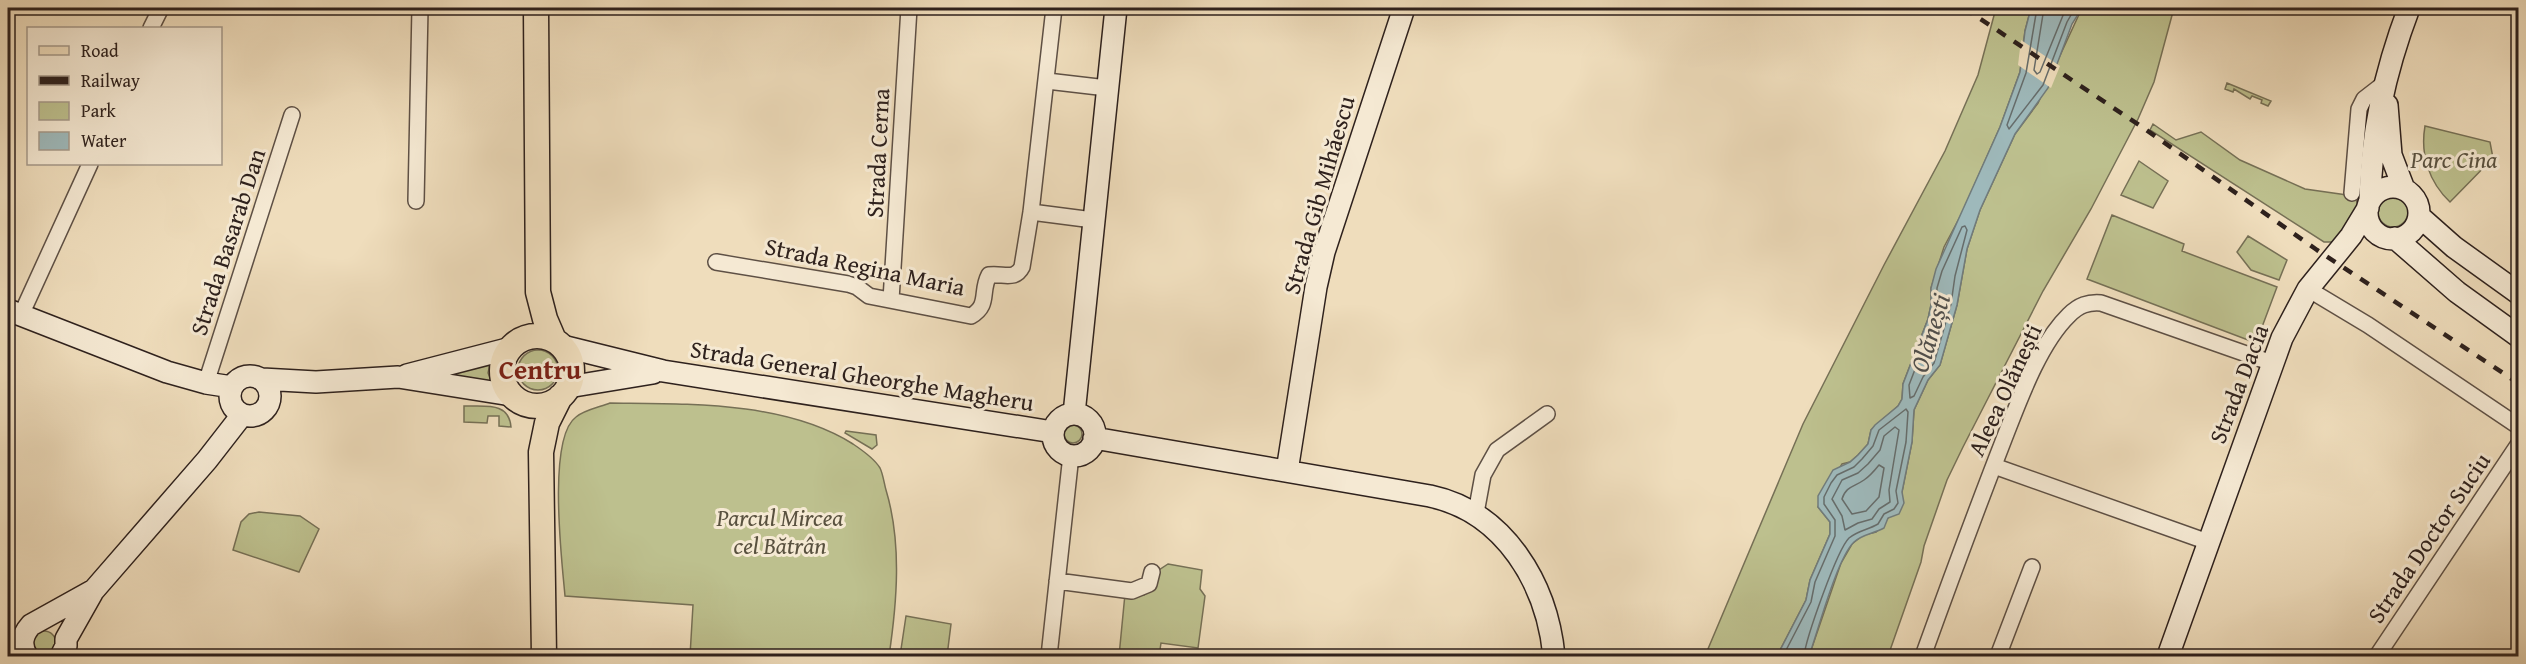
<svg xmlns="http://www.w3.org/2000/svg" width="2526" height="664" viewBox="0 0 2526 664" font-family="'Gentium Book Plus',serif">
  <style>
    .green { fill: #bdc08e; stroke: #767056; stroke-width: 1.5 }
    .water { fill: #9eb9bb; stroke: #717c7c; stroke-width: 1.5 }
    .pier { fill: #efddbc }
    .lines { fill: none; stroke-linecap: round; stroke-linejoin: round }
    .shore { stroke: #666d6c; stroke-width: 1.5 }
    .street-casing { stroke: #5e5045; stroke-width: 18 }
    .secondary-casing { stroke: #2e211d; stroke-width: 24 }
    .primary-casing { stroke: #2e211d; stroke-width: 27 }
    .street { stroke: #f5e9d3; stroke-width: 15 }
    .secondary { stroke: #f5e9d3; stroke-width: 21 }
    .primary { stroke: #efddbc; stroke-width: 24 }
    .rail { stroke: #2e211d; stroke-width: 4.5; stroke-dasharray: 10 10; stroke-linecap: butt }
    .labels { text-anchor: middle; stroke-width: 6; stroke-linejoin: round; paint-order: stroke }
    .street-label { font-size: 24px; fill: #2e211d; stroke: #f5e9d3 }
    .park-label { font-size: 24px; font-style: italic; fill: #59513f; stroke: #f5e9d3 }
    .water-label { font-size: 26px; font-style: italic; fill: #504f4c; stroke: #f5e9d3 }
    .quarter-label { font-size: 27px; font-weight: bold; fill: #7a1f14; stroke: #f5e9d3 }
  </style>
  <rect width="100%" height="100%" fill="#efddbc"/>
  <filter id="stains"><feTurbulence type="fractalNoise" baseFrequency=".00333" numOctaves="4"/><feColorMatrix values="0 0 0 0 .2 0 0 0 0 .09 0 0 0 0 .02 0 0 0 .5 -.17"/></filter>
  <radialGradient id="worn" r=".72"><stop offset=".6" stop-color="#630" stop-opacity="0"/><stop offset="1" stop-color="#630" stop-opacity=".3"/></radialGradient>
  <path class="green" d="M1996,8H2031L2025,31L2020,72L2000,127L1962,213L1944,247L1931,288V305L1928,319L1903,384L1902,399L1898,406L1871,430L1868,444L1858,455L1850,462L1842,464L1818,507L1830,522V534L1810,580L1806,600L1777,656H1705L1803,424L1884,265L1945,151L1978,75Z
    M2082,8H2174L2154,82L2138,119L2091,209L2043,291L1963,447L1947,480L1924,546L1921,562L1888,656H1809L1841,563L1852,544L1863,535L1876,532L1888,518L1902,492L1912,442L1914,410L1928,380L1940,365L1957,305L1967,249L1980,210L2015,134L2038,103Z
    M2227,83L2271,101L2268,106L2261,103L2262,100L2252,96L2250,99L2234,89L2233,92L2225,89Z
    M2153,124L2176,140L2201,132L2240,160L2305,189L2354,196L2360,208L2336,242H2324L2150,130Z
    M2425,126L2490,142L2493,158L2450,202C2429,182 2420,155 2425,126Z
    M2139,161L2168,181L2153,208L2121,195Z
    M2378 212a15 15 0 1 1 30 0a15 15 0 1 1-30 0Z
    M2112,215L2184,244L2182,251L2277,287L2256,343L2087,279Z
    M2248,236L2287,260L2279,280L2251,270L2237,252Z
    M518 370a20 20 0 1 1 40 0a20 20 0 1 1-40 0Z
    M490,364L488,373L492,382L434,377Z
    M610,403C688,404 785,401 853,444C862,450 874,458 880,468C883,474 884,483 886,490C902,543 897,602 889,656H690L693,605L565,596C562,562 547,438 576,417C584,410 600,407 610,403Z
    M464,406C484,407 509,401 511,427L499,426V416H488L487,423L464,422Z
    M1064 434a9 9 0 1 1 18 0a9 9 0 1 1-18 0Z
    M846,431L876,435L877,445L872,449L845,433Z
    M259,512L300,516L319,529L299,572L233,550L241,522L249,514Z
    M1168,564L1202,570L1200,589L1205,596L1198,648L1161,643L1159,656H1119L1125,594L1144,595L1156,586L1159,570Z
    M906,616L951,624L947,656H900Z
    M32 643a12 12 0 1 1 24 0a12 12 0 1 1-24 0Z"/>
  <path class="water" d="M2031,8H2082L2072,24L2048,88L2015,134L1980,210L1967,249L1957,305L1940,365L1928,380L1914,410L1912,442L1902,492L1904,503L1899,514L1888,518L1884,528C1873,534 1863,534 1854,542C1837,558 1818,631 1809,656H1777L1806,600L1810,580L1830,534V522L1818,507V496L1833,470L1850,462L1858,455L1868,444L1871,430L1875,425L1898,406L1902,399L1903,384L1928,319L1931,305V288L1936,269L2000,127L2020,72L2025,31Z"/>
  <path class="pier" d="M2021,40L2060,66L2051,88L2018,65Z"/>
  <g class="lines">
    <path class="shore" d="M2037,8L2026,73L2007,125L2009,129L2043,85L2067,22L2075,8
      M2044,8L2034,70L2037,74L2040,72L2066,8
      M1965,226L1967,230L1955,276L1951,304L1934,363L1923,377L1914,396L1910,398L1909,385L1934,320L1937,305V288L1942,271L1962,227Z
      M1895,427L1899,430L1889,490L1890,502L1879,509L1872,519L1858,523L1845,530L1842,516L1832,499L1842,480L1858,473L1868,464L1880,450L1884,436Z
      M1879,465L1884,468L1879,497L1866,511L1852,514L1842,499C1846,486 1854,487 1864,480C1870,476 1875,470 1879,465Z
      M1783,656L1811,602L1815,582L1835,536V520L1824,504V497L1831,483L1837,475L1854,467L1862,459L1873,446L1879,430L1906,409L1908,412L1906,442L1896,491L1898,503L1894,509L1884,514L1878,524C1868,530 1859,530 1849,538C1837,550 1806,638 1804,656"/>
    <defs>
      <path id="street" d="M151,28L161,8
        M1047,81L1107,88
        M2352,193L2359,109L2364,99L2386,82
        M416,201L420,8
        M1031,212L1093,220
        M716,262L848,284L857,287L869,296L971,316C990,305 980,292 989,275C1003,273 1015,281 1022,267L1031,212L1054,8
        M2308,289L2368,325L2518,426
        M891,300L909,8
        M21,315L90,164
        M206,383L292,115
        M1994,466L2208,542
        M1476,513L1483,475L1497,450L1547,414
        M1057,581L1132,591L1149,584L1152,572
        M1049,656L1071,455
        M1923,656C1949,584 1976,511 2004,439C2019,401 2039,344 2069,315C2079,305 2088,302 2101,303L2272,363
        M1998,656L2032,567
        M2377,656L2518,445"/>
      <path id="secondary" d="M2387,105L2391,155L2404,189
        M2367 213a26 26 0 1 1 52 0a26 26 0 1 1-52 0Z
        M2370,200C2371,132 2385,71 2409,8
        M2419,216L2454,247L2518,293
        M2395,238L2457,292L2518,336
        M8,310L167,372L206,383L232,387
        M562,346L663,371L1053,432
        M407,375L511,348
        M230 396a20 20 0 1 1 40 0a20 20 0 1 1-40 0Z
        M262,379L316,382L398,377L511,395
        M568,387L653,373
        M1074,414L1116,8
        M1053 435a21 21 0 1 1 42 0a21 21 0 1 1-42 0Z
        M1094,438L1430,496C1505,512 1547,584 1554,656
        M1287,471L1316,287L1324,252L1404,8
        M27,656C20,645 22,635 31,625L94,590L207,460L242,415
        M61,656L66,646V639L92,593
        M2168,656L2282,338L2308,289L2351,236L2368,208"/>
      <path id="primary" d="M536,8L538,292L545,319L554,340
        M502 371a35 35 0 1 1 70 0a35 35 0 1 1-70 0Z
        M544,656L541,452L547,423L560,397"/>
    </defs>
    <use href="#street" class="street-casing"/>
    <use href="#secondary" class="secondary-casing"/>
    <use href="#primary" class="primary-casing"/>
    <use href="#street" class="street"/>
    <use href="#secondary" class="secondary"/>
    <use href="#primary" class="primary"/>
    <path class="rail" d="M1964,8L2145,129L2317,250L2518,383"/>
  </g>
  <g class="labels">
    <g class="street-label">
      <text transform="translate(878 153) rotate(-87)" y="8">Strada Cerna</text>
      <text transform="translate(1319 195) rotate(-74)" y="8">Strada Gib Mihăescu</text>
      <text transform="translate(228 242) rotate(-72)" y="8">Strada Basarab Dan</text>
      <text transform="translate(865 267) rotate(12)" y="8">Strada Regina Maria</text>
      <text transform="translate(862 376) rotate(9)" y="8">Strada General Gheorghe Magheru</text>
      <text transform="translate(2239 384) rotate(-69)" y="8">Strada Dacia</text>
      <text transform="translate(2005 390) rotate(-65)" y="8">Aleea Olănești</text>
      <text transform="translate(2429 538) rotate(-56)" y="8">Strada Doctor Suciu</text>
    </g>
    <g class="park-label">
      <text x="2454" y="168">Parc Cina</text>
      <text x="780" y="526">Parcul Mircea<tspan x="780" dy="28">cel Bătrân</tspan></text>
    </g>
    <g class="water-label">
      <text transform="translate(1930 333) rotate(-73)" y="9">Olănești</text>
    </g>
    <g class="quarter-label">
      <text x="540" y="379">Centru</text>
    </g>
  </g>
  <rect width="2526" height="664" fill="none" stroke="#efddbc" stroke-width="30"/>
  <rect x="9" y="9" width="2508" height="646" fill="none" stroke="#2e211d" stroke-width="3"/>
  <rect x="15" y="15" width="2496" height="634" fill="none" stroke="#2e211d" stroke-width="1.5"/>
  <rect x="27" y="27" width="195" height="138" fill="#f5e9d3" stroke="#a5998a" stroke-width="1.5"/>
  <rect x="39" y="46" width="30" height="9" fill="#efddbc" stroke="#a5998a" stroke-width="1.5"/>
  <text x="81" y="57" font-size="18" fill="#2e211d">Road</text>
  <rect x="39" y="76" width="30" height="9" fill="#2e211d" stroke="#a5998a" stroke-width="1.5"/>
  <text x="81" y="87" font-size="18" fill="#2e211d">Railway</text>
  <rect x="39" y="102" width="30" height="18" fill="#bdc08e" stroke="#a5998a" stroke-width="1.5"/>
  <text x="81" y="117" font-size="18" fill="#2e211d">Park</text>
  <rect x="39" y="132" width="30" height="18" fill="#9eb9bb" stroke="#a5998a" stroke-width="1.5"/>
  <text x="81" y="147" font-size="18" fill="#2e211d">Water</text>
  <rect width="100%" height="100%" filter="url(#stains)"/>
  <rect width="100%" height="100%" fill="url(#worn)"/>
</svg>
